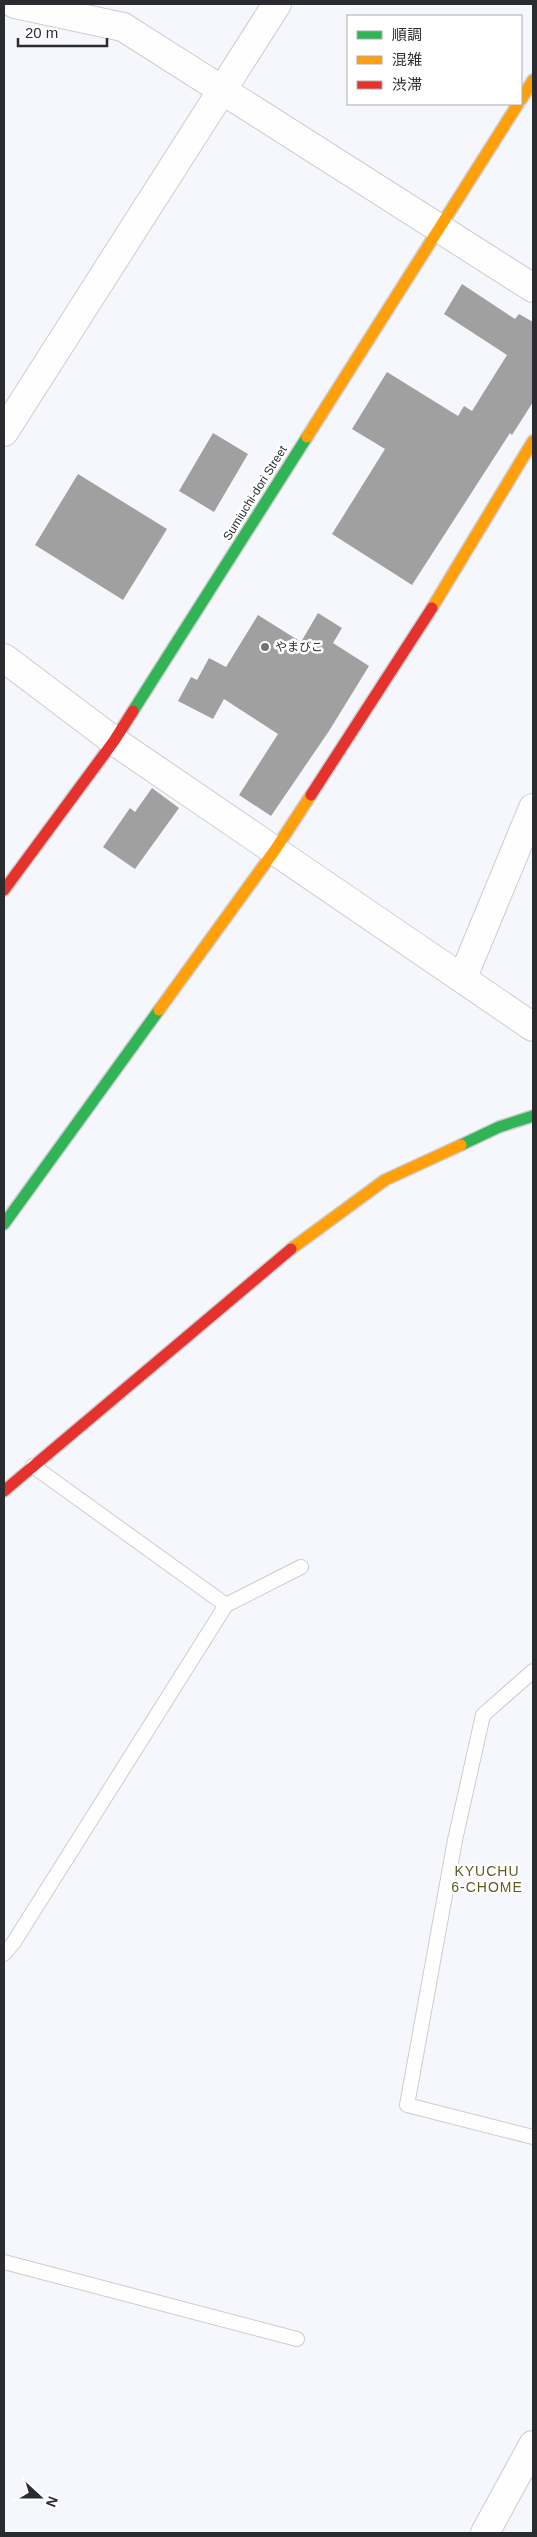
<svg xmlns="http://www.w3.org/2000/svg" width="537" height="2537" viewBox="0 0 537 2537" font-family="Arial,'Noto Sans JP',sans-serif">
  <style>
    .building { fill: #a1a0a1 }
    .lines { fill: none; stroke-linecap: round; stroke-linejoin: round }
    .lane-casing { stroke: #cdcdd1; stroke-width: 16 }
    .street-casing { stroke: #cdcdd1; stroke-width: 30 }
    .fast-casing { stroke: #cdcdd1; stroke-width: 14 }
    .slow-casing { stroke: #cdcdd1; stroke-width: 14 }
    .jam-casing { stroke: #cdcdd1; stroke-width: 14 }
    .lane { stroke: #fefeff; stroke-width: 14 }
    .street { stroke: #fefeff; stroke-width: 28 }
    .fast { stroke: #30b455; stroke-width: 11 }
    .slow { stroke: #ff9f0a; stroke-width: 11 }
    .jam { stroke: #e5322d; stroke-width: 11 }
    .poi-dot { fill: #727377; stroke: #fff; stroke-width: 2 }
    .labels { text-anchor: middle; stroke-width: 5; stroke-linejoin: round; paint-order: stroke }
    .street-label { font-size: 12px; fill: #2b2c2f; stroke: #fff }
    .poi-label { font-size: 12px; fill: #2b2c2f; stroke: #fff; text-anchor: start }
    .neighbourhood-label { font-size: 14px; letter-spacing: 1px; fill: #5f5a1e; stroke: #fff }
  </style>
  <rect width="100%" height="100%" fill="#f6f7fc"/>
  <path class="building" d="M462,284L515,319L519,314L533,322V402L512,435L510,433L412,585L332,534L385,449L352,429L387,372L458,416L464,406L472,411L507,355L444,314Z
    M213,433L248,454L214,512L179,491Z
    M78,474L167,529L123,600L35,545Z
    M318,613L342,628L333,643L369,666L329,731L271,816L239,795L278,734L224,699L213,719L178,701L191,677L197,680L209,658L226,667L258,615L301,642Z
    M152,788L179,808L135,869L103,847L130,808L135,812Z"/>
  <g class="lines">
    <defs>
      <path id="lane" d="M33,1466L226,1605
        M533,1671L483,1715L455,1840L407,2105L533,2137
        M4,1954L14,1942L226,1605L301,1567
        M4,2262L297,2339"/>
      <path id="street" d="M15,4L123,27L533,288
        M4,432L277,4
        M4,658L114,741L533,1027
        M463,977L533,808
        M485,2533L533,2445"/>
      <path id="fast" d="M133,711L307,437
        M461,1145L499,1127L533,1116
        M4,1224L159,1010"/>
      <path id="slow" d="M521,100L533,80
        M307,437L518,104
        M432,608L533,441
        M159,1010L275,850L311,795
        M291,1249L385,1180L461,1145"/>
      <path id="jam" d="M311,795L432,608
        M4,890L114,741L133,711
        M4,1491L291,1249"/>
    </defs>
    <use href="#lane" class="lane-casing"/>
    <use href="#street" class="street-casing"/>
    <use href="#fast" class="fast-casing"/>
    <use href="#slow" class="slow-casing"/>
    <use href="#jam" class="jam-casing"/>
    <use href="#lane" class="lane"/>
    <use href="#street" class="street"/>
    <use href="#fast" class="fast"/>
    <use href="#slow" class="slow"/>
    <use href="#jam" class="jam"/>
  </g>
  <circle class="poi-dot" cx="265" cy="647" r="5"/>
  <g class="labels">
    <g class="street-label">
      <text transform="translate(255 493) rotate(-58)" y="4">Sumiuchi-dori Street</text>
    </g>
    <g class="poi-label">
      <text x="275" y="651">やまびこ</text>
    </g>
    <g class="neighbourhood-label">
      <text x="487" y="1876">KYUCHU<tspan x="487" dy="16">6-CHOME</tspan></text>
    </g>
  </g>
  <rect width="537" height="2537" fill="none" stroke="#2b2c2f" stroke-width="10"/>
  <rect x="347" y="15" width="175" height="90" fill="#ffffff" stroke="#aaabac"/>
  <rect x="357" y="31" width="25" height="8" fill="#30b455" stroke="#aaabac"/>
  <text x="392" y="40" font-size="15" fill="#2b2c2f">順調</text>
  <rect x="357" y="56" width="25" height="8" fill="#ff9f0a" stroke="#aaabac"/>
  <text x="392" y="65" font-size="15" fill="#2b2c2f">混雑</text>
  <rect x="357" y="81" width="25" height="8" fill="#e5322d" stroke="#aaabac"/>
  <text x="392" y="90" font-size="15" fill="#2b2c2f">渋滞</text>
  <g transform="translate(40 2497) rotate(111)" stroke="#ffffff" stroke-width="4" paint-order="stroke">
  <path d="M0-4L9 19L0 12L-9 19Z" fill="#2b2c2f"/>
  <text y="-8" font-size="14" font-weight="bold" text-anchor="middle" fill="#2b2c2f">N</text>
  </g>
  <path d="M18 38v8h89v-8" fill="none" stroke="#2b2c2f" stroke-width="2.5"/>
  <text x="25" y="38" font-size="15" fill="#2b2c2f" stroke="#ffffff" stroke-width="4" paint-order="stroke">20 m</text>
</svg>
